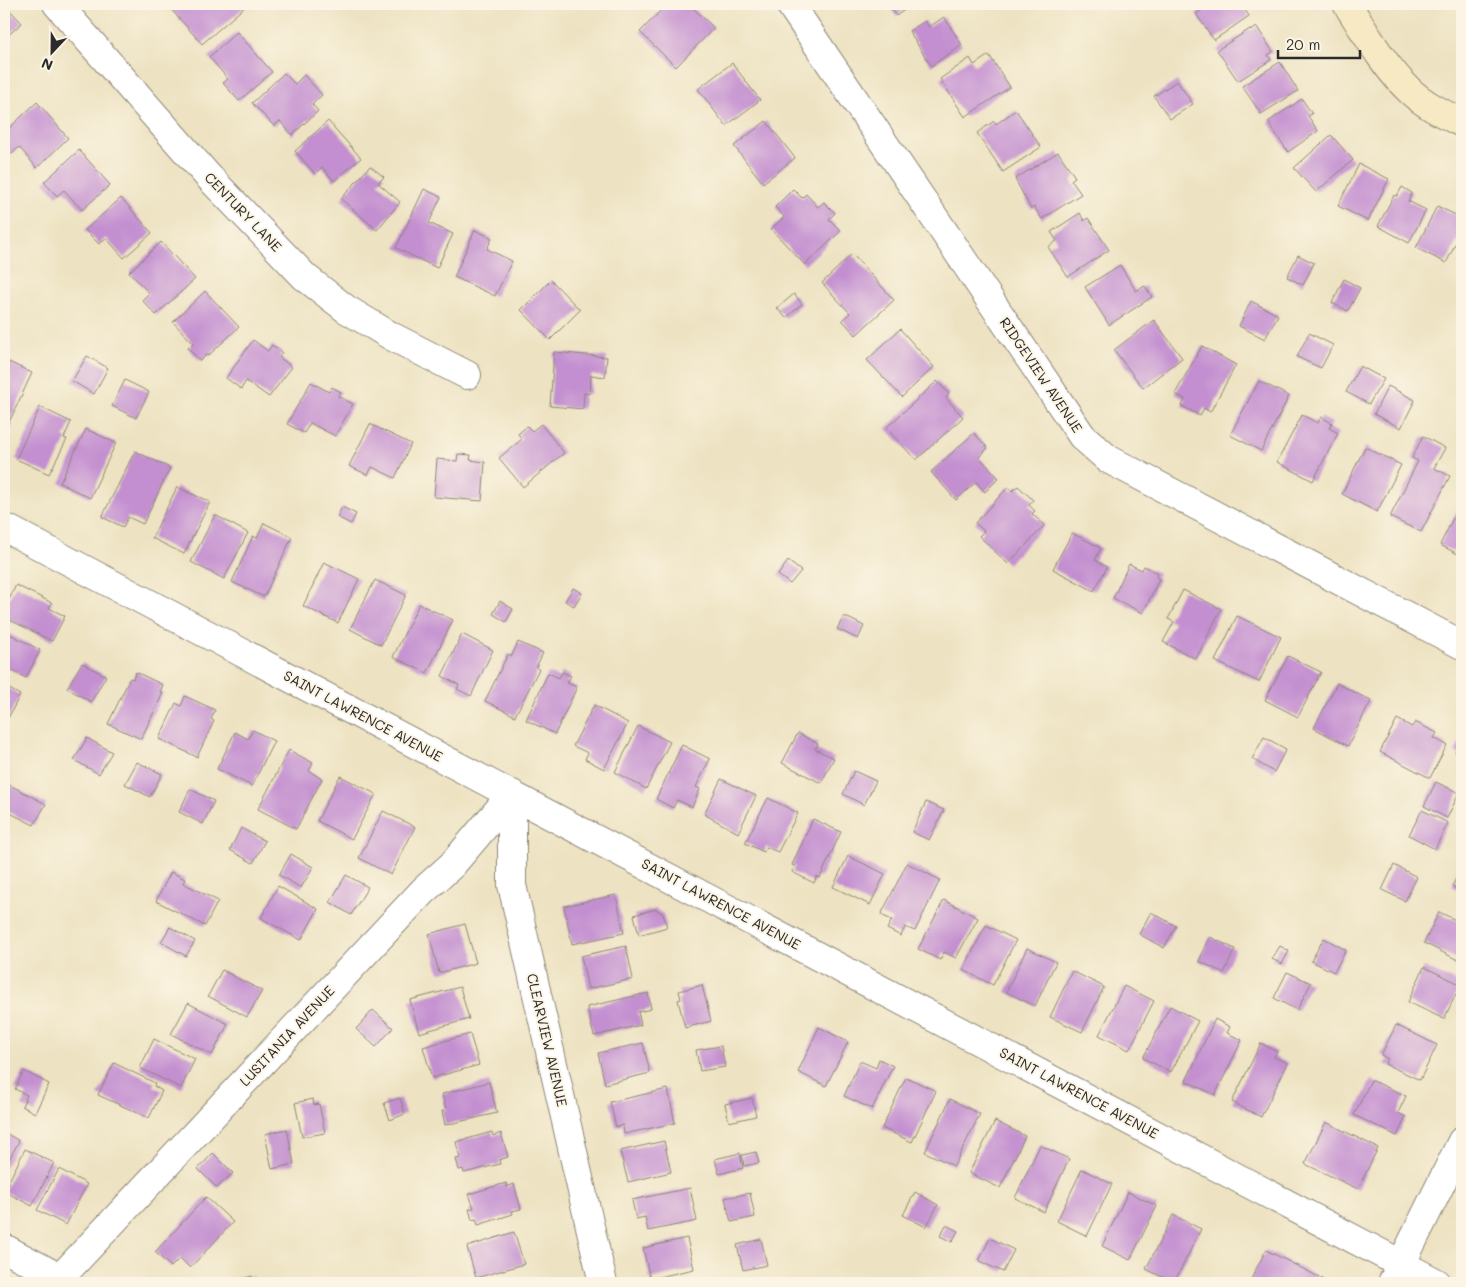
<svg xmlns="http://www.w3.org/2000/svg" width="1466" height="1287" viewBox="0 0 1466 1287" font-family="Mali,sans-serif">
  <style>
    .building { fill: #c38fd0 }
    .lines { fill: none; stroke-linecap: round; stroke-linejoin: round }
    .street-casing { stroke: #8c8676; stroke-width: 30 }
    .secondary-casing { stroke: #8c8676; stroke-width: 30 }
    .street { stroke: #fff; stroke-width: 28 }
    .secondary { stroke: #f6e9c3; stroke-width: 28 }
    .labels { text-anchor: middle; stroke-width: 4; stroke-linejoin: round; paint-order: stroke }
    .street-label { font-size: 14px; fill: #2b2b2b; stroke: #fcf5e5 }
  </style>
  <rect width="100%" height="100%" fill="#fcf5e5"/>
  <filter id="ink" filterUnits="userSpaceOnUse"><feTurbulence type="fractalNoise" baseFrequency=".02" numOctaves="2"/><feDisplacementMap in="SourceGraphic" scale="10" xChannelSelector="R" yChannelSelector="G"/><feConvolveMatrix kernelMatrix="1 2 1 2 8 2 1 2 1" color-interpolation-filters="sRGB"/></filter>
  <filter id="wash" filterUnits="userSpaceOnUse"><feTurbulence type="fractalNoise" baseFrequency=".0096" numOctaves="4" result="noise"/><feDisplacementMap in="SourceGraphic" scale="20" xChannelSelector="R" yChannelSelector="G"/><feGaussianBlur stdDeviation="1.12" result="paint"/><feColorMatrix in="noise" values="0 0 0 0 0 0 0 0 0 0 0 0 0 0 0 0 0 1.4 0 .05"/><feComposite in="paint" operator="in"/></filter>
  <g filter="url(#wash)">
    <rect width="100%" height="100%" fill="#ede2c1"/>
    <g id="blocks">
      <path class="building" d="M4,4L22,23L4,39Z
        M173,4H248L202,44L169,7Z
        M667,4H689L714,28L676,67L640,32Z
        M888,4H913L896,16Z
        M1210,4H1241L1249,16L1214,40L1196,14Z
        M944,17L962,45L931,66L909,31L925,21L929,27Z
        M1257,27L1273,52L1268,55L1271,60L1238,81L1217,50L1250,29L1251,31Z
        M237,32L272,72L239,101L223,83L228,79L209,57Z
        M989,55L1010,87L965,117L940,79L970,58L974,65Z
        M1280,62L1298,91L1261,114L1242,86Z
        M732,63L760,100L726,126L698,89Z
        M284,73L295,84L304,75L322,95L312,104L318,111L292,135L280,121L274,126L252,103Z
        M1177,81L1193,104L1170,119L1154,96Z
        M1302,99L1312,114L1308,116L1318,131L1288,152L1268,122Z
        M37,102L68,138L37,168L19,147L12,154L4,145V135L5,132Z
        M1016,110L1041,147L1003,172L977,133L994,121L996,124Z
        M328,121L361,158L334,181L322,167L315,174L295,151Z
        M766,121L795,158L763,183L734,146Z
        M1331,135L1353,160L1316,192L1294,168Z
        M79,150L110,185L82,210L64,190L57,196L44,182Z
        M1058,152L1075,177L1071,180L1081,194L1042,219L1034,207L1031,209L1015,179Z
        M1359,164L1389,179L1368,221L1338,206Z
        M370,166L384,177L378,183L400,202L377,230L341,199Z
        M1402,187L1412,193L1408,201L1426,210L1409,243L1378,226L1394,195L1397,196Z
        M424,189L441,197L429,223L453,234L437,268L396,248Z
        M793,189L802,198L806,194L818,207L824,202L835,213L829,219L841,231L805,265L771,229L784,217L775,207Z
        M121,198L152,233L124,258L106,238L99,244L85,230Z
        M1437,206L1462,218V231L1446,263L1416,248Z
        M1080,213L1084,221L1088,218L1109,250L1068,277L1048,247L1057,241L1051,232Z
        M475,230L492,238L487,249L512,261L495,296L454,277Z
        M161,242L195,279L156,315L142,300L149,293L129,272Z
        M852,254L894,300L856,335L842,320L850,313L822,283Z
        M1298,255L1314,263L1303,285L1287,277Z
        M1120,265L1136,291L1145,286L1152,297L1109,325L1085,287Z
        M1344,279L1360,288L1348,311L1332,303Z
        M551,280L580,310L550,340L521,310Z
        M205,291L239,327L208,356L206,355L200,361L188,348L193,343L173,322Z
        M794,294L802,304L786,318L777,308Z
        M1251,301L1278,315L1265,339L1239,326Z
        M1154,320L1182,358L1143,388L1114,350Z
        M900,329L934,367L902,397L867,360Z
        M1309,333L1333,345L1321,368L1297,357Z
        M253,340L268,351L272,345L282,352L279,357L292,367L269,397L246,381L241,389L226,378Z
        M1202,346L1236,365L1210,412L1204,408L1200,416L1182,406L1185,399L1175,394Z
        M554,352L607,357L605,377L591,375L590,394L584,393L583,409L550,406Z
        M87,356L108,368L94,394L72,381Z
        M9,362L32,373L4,433V372Z
        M1360,366L1384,379L1369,404L1346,392Z
        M125,380L149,392L136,418L112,406Z
        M937,381L949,394L946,398L963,417L916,460L886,428Z
        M1259,381L1289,396L1261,451L1230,435Z
        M311,382L329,392L332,387L341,392L338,396L353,404L335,436L310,423L304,433L287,424Z
        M1388,386L1415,400L1401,428L1374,414Z
        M40,407L71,422L64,438L67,439L49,474L16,459Z
        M1302,415L1318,423L1321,417L1332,423L1329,428L1338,433L1313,481L1277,462Z
        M370,424L411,444L395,478L372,467L368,475L349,466Z
        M541,424L564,453L523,487L499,458L522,439L518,434L527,426L532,431Z
        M86,429L116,443L90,498L60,483Z
        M974,433L988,448L979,457L999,478L985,492L976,482L956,500L931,472Z
        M1423,436L1445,448L1434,468L1450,476L1421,532L1390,517L1418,461L1412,458Z
        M1365,447L1401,465L1377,512L1342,494Z
        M135,451L170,468L143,524L128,517L123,527L102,517Z
        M458,454L471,455L470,460L485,462L482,501L434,497L437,459L457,461Z
        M1018,486L1033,500L1029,505L1035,511L1032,514L1045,525L1008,564L979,536L984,531L975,523L1008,487L1012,491Z
        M177,487L210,502L184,554L152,538Z
        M1462,500V556L1440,545Z
        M342,507L356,514L351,524L337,517Z
        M215,515L248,533L224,579L191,562Z
        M264,523L292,537L264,597L232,582L253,536L257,538Z
        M1072,533L1101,548L1095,560L1107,567L1094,591L1053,569Z
        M788,561L801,571L790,584L778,575Z
        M324,562L359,579L338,623L303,606Z
        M1129,564L1142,570L1144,566L1158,573L1156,577L1159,579L1143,613L1113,598Z
        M375,580L406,595L381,645L350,629Z
        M16,585L52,603L49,608L65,616L52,641L4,617V610Z
        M573,588L582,593L574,606L565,601Z
        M1183,590L1221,609L1196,659L1163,642L1174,622L1168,619Z
        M500,601L513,609L506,622L493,614Z
        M419,604L453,620L427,673L393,657Z
        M844,616L864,626L858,639L837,629Z
        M1237,616L1281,637L1259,682L1215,661Z
        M4,631L40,650L26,678L4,666Z
        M462,634L493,650L471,696L457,689L459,685L442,676Z
        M518,642L543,653L536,667L539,669L515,716L485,701L508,654L512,656Z
        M1288,656L1321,672L1298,717L1265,700Z
        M82,663L106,676L91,702L67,688Z
        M136,672L163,685L160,692L163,693L141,739L108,724L130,678L133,679Z
        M562,672L571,676L567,683L577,687L555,734L526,720L548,673L559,678Z
        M1337,683L1371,701L1348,746L1314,728Z
        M4,686L20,695L6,722L4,721Z
        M185,696L215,710L211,719L214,721L197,757L159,739L176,703L181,706Z
        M594,705L628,723L604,769L585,759L588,753L573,746Z
        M1397,719L1412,727L1415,722L1437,733L1434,738L1447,745L1430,778L1380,752Z
        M638,726L670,742L646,789L615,772Z
        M253,730L274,741L252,786L217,769L235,732L248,739Z
        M798,733L818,744L815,749L834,758L821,783L782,763Z
        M1264,737L1286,749L1274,772L1252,759Z
        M1462,737V756L1455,752Z
        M87,738L112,752L99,774L74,760Z
        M682,745L710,759L696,787L700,789L692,807L677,800L673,808L656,799Z
        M289,750L313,763L309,771L322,779L296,829L258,809Z
        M137,762L162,774L150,797L125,784Z
        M854,771L876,781L864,805L843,794Z
        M340,776L376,794L352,839L317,821Z
        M721,779L756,796L738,833L704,814Z
        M4,782L46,804L34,825L4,810Z
        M1436,782L1459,793L1447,818L1424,806Z
        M190,789L214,801L203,824L179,812Z
        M768,798L798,813L778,852L766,847L764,852L745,843Z
        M926,802L944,810L929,840L912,832Z
        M1422,810L1448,823L1435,849L1409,835Z
        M383,811L415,827L391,875L359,858Z
        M813,819L841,832L820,878L817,876L814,883L792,872L795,866L792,865Z
        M241,828L265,841L253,863L230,850Z
        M291,854L313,867L301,888L279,875Z
        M848,856L885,874L870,905L833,887Z
        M907,863L940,880L915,931L905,927L901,936L887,929L892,920L881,915Z
        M1394,865L1417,877L1405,901L1382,890Z
        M1462,867V892L1452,886Z
        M171,872L185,879L183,883L218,901L205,926L156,901Z
        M346,875L368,887L351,915L330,902Z
        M278,886L318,909L301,940L261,918Z
        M616,895L624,933L572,944L564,906Z
        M944,900L978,918L956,958L944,952L940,960L918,949Z
        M656,909L663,914L667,927L639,935L634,915Z
        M1151,912L1176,926L1164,948L1139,934Z
        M1439,912L1462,923V962L1424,943Z
        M465,924L476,963L439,973L429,934Z
        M986,925L1016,940L993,985L963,970Z
        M170,927L195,941L186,956L161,942Z
        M1210,937L1235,949L1224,973L1199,961Z
        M1324,938L1346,950L1334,972L1311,961Z
        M626,946L633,979L588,989L581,956Z
        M1280,946L1289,951L1282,964L1272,959Z
        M1027,948L1056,962L1035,1006L1006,992Z
        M1424,967L1462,985L1461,997L1456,994L1444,1019L1408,1002Z
        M222,970L262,991L247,1017L208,996Z
        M1072,971L1104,987L1082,1032L1050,1017Z
        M1287,972L1311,983L1297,1010L1274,998Z
        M702,985L711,1021L685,1028L678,1000L681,999L679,991Z
        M1124,986L1154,1001L1129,1050L1099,1035Z
        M460,987L469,1019L419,1033L410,1000Z
        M648,993L651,1009L638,1012L641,1025L594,1036L587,1007Z
        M188,1003L228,1024L212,1055L171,1034Z
        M1170,1006L1198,1021L1171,1072L1143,1058Z
        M373,1010L393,1028L376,1047L356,1029Z
        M1215,1019L1230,1027L1227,1033L1242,1040L1215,1095L1186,1081Z
        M1396,1025L1437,1045L1420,1080L1385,1064L1388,1059L1381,1055Z
        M819,1027L848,1042L826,1086L798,1072Z
        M470,1034L479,1065L432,1078L423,1047Z
        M154,1039L195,1059L181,1088L140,1068Z
        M643,1043L650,1073L605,1084L598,1053Z
        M1261,1043L1277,1052L1274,1057L1288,1063L1261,1117L1232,1102Z
        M721,1046L725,1067L700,1071L696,1050Z
        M879,1059L893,1066L872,1109L844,1096L860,1061L876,1068Z
        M114,1063L155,1083L154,1086L162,1091L149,1118L98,1095Z
        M24,1071L49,1084L35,1113L22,1106L27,1095L15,1089Z
        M906,1077L936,1091L912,1142L882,1128Z
        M1371,1080L1406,1096L1398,1113L1406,1117L1397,1136L1354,1115Z
        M489,1082L497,1113L445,1125L442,1111L446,1110L442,1094Z
        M668,1089L675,1123L624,1134L623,1125L616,1127L610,1102Z
        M400,1098L405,1114L390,1120L384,1103Z
        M752,1098L756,1116L729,1122L725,1104Z
        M313,1099L314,1105L319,1104L325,1133L302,1137L295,1103Z
        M950,1099L980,1114L954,1166L925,1152Z
        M995,1121L1025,1136L1000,1188L969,1173Z
        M1326,1122L1378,1148L1358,1189L1305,1164Z
        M287,1129L294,1164L272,1169L265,1134Z
        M4,1132L19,1141L4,1169Z
        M492,1132L493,1136L501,1133L508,1157L499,1160L500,1164L464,1173L463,1169L459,1170L456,1159L460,1158L456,1142Z
        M664,1141L671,1172L628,1182L620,1151Z
        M1040,1145L1069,1159L1044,1212L1015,1198Z
        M25,1149L54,1163L32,1206L4,1191Z
        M756,1152L759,1163L744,1166L742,1155Z
        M213,1153L233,1173L217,1188L198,1169Z
        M740,1153L743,1168L719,1174L715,1159Z
        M59,1169L87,1184L66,1225L37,1210Z
        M1082,1169L1112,1184L1087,1236L1057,1221Z
        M506,1183L507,1187L514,1184L521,1209L512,1211L513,1214L478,1225L476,1219L472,1220L469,1209L474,1208L469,1194Z
        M690,1188L697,1221L648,1231L645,1217L636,1219L632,1200Z
        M915,1192L938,1205L926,1227L903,1215Z
        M1128,1192L1157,1206L1130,1260L1102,1246Z
        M750,1193L755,1217L731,1222L725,1198Z
        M206,1197L233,1222L190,1268L180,1258L171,1267L155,1252Z
        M1173,1215L1201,1229L1174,1283L1146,1269Z
        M946,1225L958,1231L952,1242L940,1236Z
        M514,1232L524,1264L476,1278L467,1247Z
        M687,1238L694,1269L650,1279L643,1248Z
        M990,1238L1014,1250L1003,1272L979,1261Z
        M761,1239L767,1265L743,1270L737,1245Z
        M1266,1250L1323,1279L1321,1283H1249Z
        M252,1276L254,1283H226Z"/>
    </g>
  </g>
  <g filter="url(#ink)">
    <use href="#blocks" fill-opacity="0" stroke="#8c8676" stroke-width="1"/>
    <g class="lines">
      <defs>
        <path id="street" d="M57,4L207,175L305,277L346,309L391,336L467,375
          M790,4L1082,436L1108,459L1462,645
          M4,527L1437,1283
          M512,794V885L603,1283
          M4,1248L60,1278L66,1283
          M60,1278L423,891L452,865L512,794
          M1392,1283L1462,1141"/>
        <path id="secondary" d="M1347,4C1366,34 1384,66 1410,91C1425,105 1444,114 1462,123"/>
      </defs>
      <use href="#street" class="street-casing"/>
      <use href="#secondary" class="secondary-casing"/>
      <use href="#street" class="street"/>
      <use href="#secondary" class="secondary"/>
    </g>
  </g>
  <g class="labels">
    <g class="street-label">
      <text transform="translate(243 212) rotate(46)" y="5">CENTURY LANE</text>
      <text transform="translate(1041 375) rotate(56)" y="5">RIDGEVIEW AVENUE</text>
      <text transform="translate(363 716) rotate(28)" y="5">SAINT LAWRENCE AVENUE</text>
      <text transform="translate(721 904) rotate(28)" y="5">SAINT LAWRENCE AVENUE</text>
      <text transform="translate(287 1036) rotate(-47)" y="5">LUSITANIA AVENUE</text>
      <text transform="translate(547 1040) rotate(77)" y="5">CLEARVIEW AVENUE</text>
      <text transform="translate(1079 1093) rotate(28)" y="5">SAINT LAWRENCE AVENUE</text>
    </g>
  </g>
  <rect width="1466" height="1287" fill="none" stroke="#fcf5e5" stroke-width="20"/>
  <g transform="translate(52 52) rotate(202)" stroke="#fcf5e5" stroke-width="4" paint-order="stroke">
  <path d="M0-4L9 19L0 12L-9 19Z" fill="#2b2b2b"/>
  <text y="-8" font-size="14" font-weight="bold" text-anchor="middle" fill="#2b2b2b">N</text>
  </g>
  <path d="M1278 50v8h82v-8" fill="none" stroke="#2b2b2b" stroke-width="2.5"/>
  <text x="1286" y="50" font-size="15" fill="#2b2b2b" stroke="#fcf5e5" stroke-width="4" paint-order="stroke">20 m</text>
</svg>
